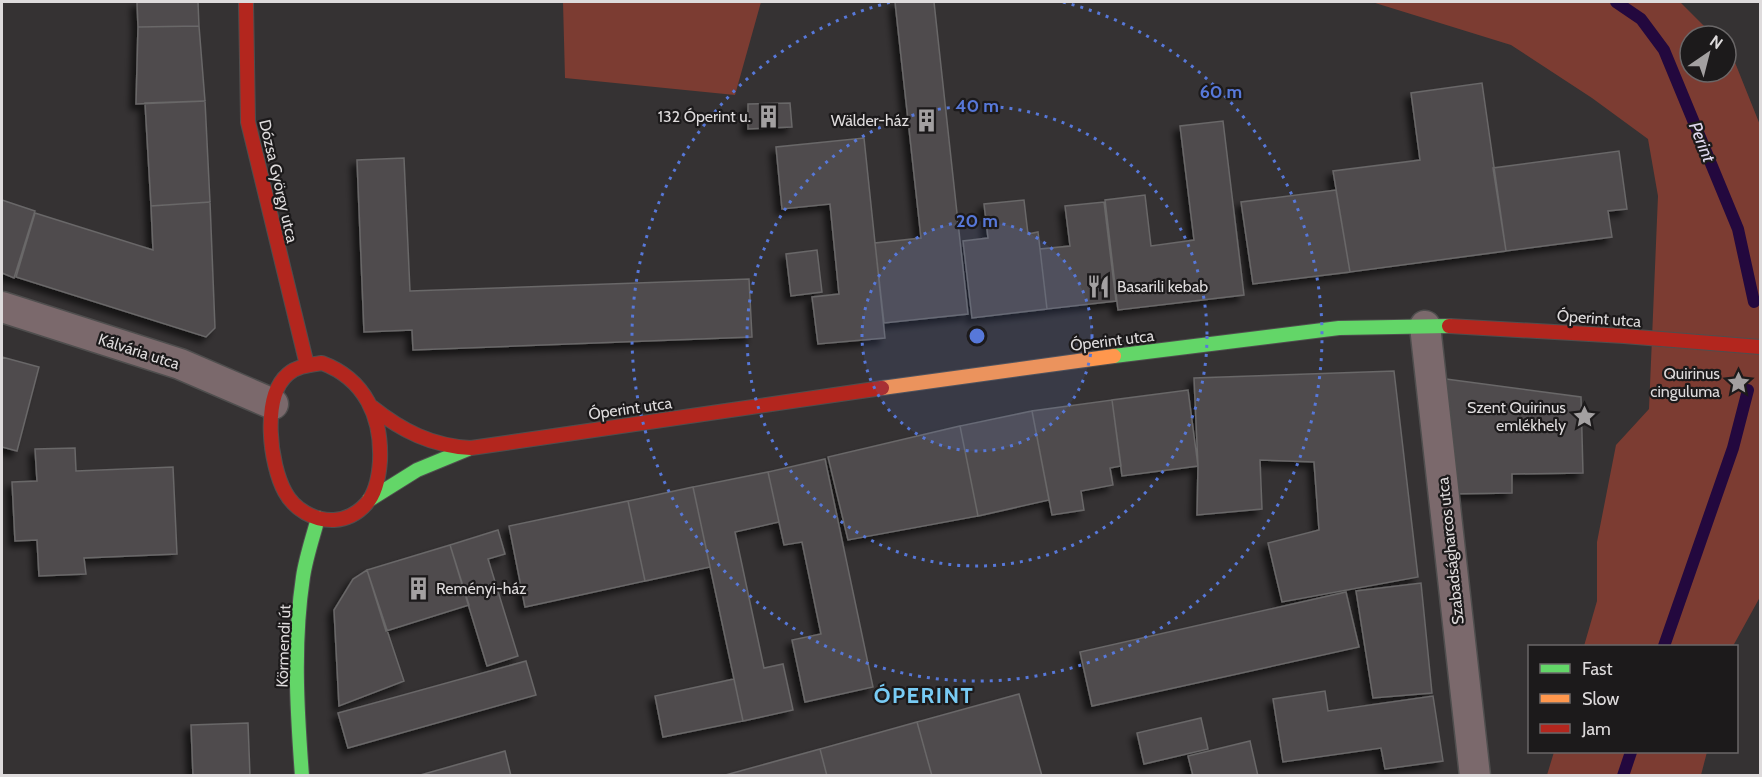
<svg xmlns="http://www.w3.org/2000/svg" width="1762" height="777" viewBox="0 0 1762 777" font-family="Cabin,sans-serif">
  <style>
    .green { fill: #7c3c32 }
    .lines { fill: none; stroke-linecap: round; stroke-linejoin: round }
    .stream { stroke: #23083e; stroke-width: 12 }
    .building { fill: #504c4e; stroke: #696768; stroke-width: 1.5; filter: url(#shadow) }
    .street-casing { stroke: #4f4e4e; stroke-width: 33 }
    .fast-casing { stroke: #4f4e4e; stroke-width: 16 }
    .slow-casing { stroke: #4f4e4e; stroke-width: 16 }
    .jam-casing { stroke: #4f4e4e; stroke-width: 16 }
    .street { stroke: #7b696c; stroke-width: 30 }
    .fast { stroke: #63d668; stroke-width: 14 }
    .slow { stroke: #ff974d; stroke-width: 14 }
    .jam { stroke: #b3261e; stroke-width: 14 }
    .ring { fill: none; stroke: #5778d9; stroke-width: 3; stroke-dasharray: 3 6 }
    .labels { text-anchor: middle; stroke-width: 4.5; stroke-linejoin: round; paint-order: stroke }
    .poi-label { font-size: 16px; fill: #dedbdc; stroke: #1c1a1b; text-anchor: end }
    .street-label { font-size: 16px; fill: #dedbdc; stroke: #1c1a1b }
    .water-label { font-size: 18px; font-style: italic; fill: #dfd8ee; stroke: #1c1a1b }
    .district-label { font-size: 22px; font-weight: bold; letter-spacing: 1.5px; fill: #78cbf4; stroke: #1c1a1b }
    .centre { fill: #5778d9; stroke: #1c1a1b; stroke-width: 3 }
    .ring-label { font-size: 18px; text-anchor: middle; font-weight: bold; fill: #5778d9; stroke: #1c1a1b; stroke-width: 4.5; stroke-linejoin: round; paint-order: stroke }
  </style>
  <defs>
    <filter id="shadow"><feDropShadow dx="-5.5" dy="5.5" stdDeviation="3" flood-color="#0009"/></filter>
  </defs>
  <rect width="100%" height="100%" fill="#353233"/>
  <path class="green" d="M563,2H761L735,95L565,78Z
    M1372,2H1680L1714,36H1690V72H1726V49L1732,55L1760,125V597L1733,646H1584L1597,601V542L1616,445L1649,409L1658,196L1648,139L1592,98L1511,45Z
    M1554,752H1707L1701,775H1547Z"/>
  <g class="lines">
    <path class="stream" d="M1616,2L1641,19L1664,50L1738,229L1754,302
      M1664,646L1733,448L1748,390
      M1623,776L1631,752"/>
  </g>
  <path class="building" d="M137,2H198L199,26L138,27Z
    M895,2H934L968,314L884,323L875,243L921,238Z
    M199,26L205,101L136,104L138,27Z
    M1482,83L1506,251L1350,272L1333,171L1420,160L1411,93Z
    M205,101L210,202L151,206L145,103Z
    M790,103L792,127L748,129V104Z
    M1223,121L1244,295L1118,310L1105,200L1145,195L1151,246L1194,240L1180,126Z
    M864,138L885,338L818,344L812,297L839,294L830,204L782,209L776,147Z
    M1619,151L1627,209L1608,211L1612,237L1506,251L1493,168Z
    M404,158L410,291L749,279L752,337L413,350L412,330L364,332L357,160Z
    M1336,190L1350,272L1253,284L1241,202Z
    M2,200L35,211L14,278L2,273Z
    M1024,200L1028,234L1038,232L1047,309L972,318L963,241L988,238L984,204Z
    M210,202L215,328L206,337L16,277L35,213L153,250L151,206Z
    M1104,202L1116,301L1047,309L1040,249L1070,246L1065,206Z
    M817,250L822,292L791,296L786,254Z
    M2,357L39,367L17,451L2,447Z
    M1394,371L1418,577L1282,602L1268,543L1319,530L1314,462L1260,460L1262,509L1197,515L1198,466L1194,378Z
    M1446,379L1581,397L1583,473L1512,474V493L1449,494Z
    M1188,390L1198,466L1122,476L1112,400Z
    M1112,400L1121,466L1110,468L1113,485L1081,491L1084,510L1052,515L1032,411Z
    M1032,411L1049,500L978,516L960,426Z
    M960,426L978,516L848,540L828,457Z
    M75,448L76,471L173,467L177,554L84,558L86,574L39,576L37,540L15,541L12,482L37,481L35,449Z
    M825,459L873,687L805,702L792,640L821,634L802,542L784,545L768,472Z
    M768,472L779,522L735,532L764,668L783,664L793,710L743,721L693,487Z
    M693,487L710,567L645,581L628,501Z
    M628,501L645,581L525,607L509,526Z
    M498,530L505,554L488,559L518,656L487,666L450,545Z
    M450,545L469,605L386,631L367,570Z
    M367,570L404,681L339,706L334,610L353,579Z
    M1421,583L1432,693L1373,698L1356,591Z
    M1346,592L1359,647L1092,706L1080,652Z
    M526,661L536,695L348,748L338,713Z
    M734,679L743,721L663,737L655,696Z
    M1325,691L1328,711L1433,696L1443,761L1385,769L1381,748L1283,762L1273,699Z
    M1019,694L1042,776H932L917,722Z
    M1201,718L1208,749L1144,764L1137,733Z
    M917,722L932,776H827L820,749Z
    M248,723L250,776H193L191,725Z
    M1250,741L1258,776H1193L1188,756Z
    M820,749L827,776H722Z
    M505,751L511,776H417Z"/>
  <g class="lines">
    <defs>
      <path id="street" d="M2,307L180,364L273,404
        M1425,326L1475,776"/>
      <path id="fast" d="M1114,356L1339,328L1449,326
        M369,500L417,470L468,449
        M302,776C297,710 293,643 303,577C306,557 313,537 318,518"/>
      <path id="slow" d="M882,388L1114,356"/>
      <path id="jam" d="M246,2L248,122L307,365
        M1449,326L1624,336L1760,347
        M322,363C365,379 382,417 380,461C379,476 376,493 366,504C358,513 346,519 334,520C314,521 294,509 285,492C270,465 261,397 288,374C297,366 310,365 322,363Z
        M372,407C402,431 432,446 471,448L882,388"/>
    </defs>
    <use href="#street" class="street-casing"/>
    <use href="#fast" class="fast-casing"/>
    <use href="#slow" class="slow-casing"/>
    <use href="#jam" class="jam-casing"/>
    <use href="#street" class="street"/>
    <use href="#fast" class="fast"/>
    <use href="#slow" class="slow"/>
    <use href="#jam" class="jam"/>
  </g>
  <circle cx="977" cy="336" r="115" fill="#5778d9" fill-opacity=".12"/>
  <g class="ring">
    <circle cx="977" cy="336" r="115"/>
    <circle cx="977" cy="336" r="230"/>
    <path d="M1063 2A345 345 0 1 1 891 2"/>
  </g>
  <defs>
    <symbol id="building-bare" viewBox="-9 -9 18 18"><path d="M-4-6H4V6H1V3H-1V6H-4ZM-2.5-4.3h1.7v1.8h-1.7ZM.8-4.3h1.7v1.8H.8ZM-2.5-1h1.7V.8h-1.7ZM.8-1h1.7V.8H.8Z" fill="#a3a0a1" stroke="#1c1a1b" stroke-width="2.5" paint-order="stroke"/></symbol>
    <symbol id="restaurant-bare" viewBox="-9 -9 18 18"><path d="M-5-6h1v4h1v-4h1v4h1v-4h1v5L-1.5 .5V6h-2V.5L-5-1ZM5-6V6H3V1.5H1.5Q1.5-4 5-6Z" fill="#a3a0a1" stroke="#1c1a1b" stroke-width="2.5" paint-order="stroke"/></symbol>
    <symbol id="sight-bare" viewBox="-9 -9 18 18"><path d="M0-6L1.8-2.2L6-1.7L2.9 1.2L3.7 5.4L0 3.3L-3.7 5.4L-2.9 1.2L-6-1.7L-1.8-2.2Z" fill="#a3a0a1" stroke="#1c1a1b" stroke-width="2.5" paint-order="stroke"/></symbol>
  </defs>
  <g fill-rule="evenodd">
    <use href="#building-bare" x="752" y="100" width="33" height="33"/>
    <use href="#building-bare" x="910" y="104" width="33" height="33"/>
    <use href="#restaurant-bare" x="1082" y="270" width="33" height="33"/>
    <use href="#sight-bare" x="1722" y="366" width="33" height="33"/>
    <use href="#sight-bare" x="1568" y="400" width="33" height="33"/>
    <use href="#building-bare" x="402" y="572" width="33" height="33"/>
  </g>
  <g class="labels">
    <g class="poi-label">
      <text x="751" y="122">132 Óperint u.</text>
      <text x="909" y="126">Wälder-ház</text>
      <text x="1117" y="292" text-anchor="start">Basarili kebab</text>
      <text x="1720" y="379">Quirinus<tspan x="1720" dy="18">cinguluma</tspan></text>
      <text x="1566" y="413">Szent Quirinus<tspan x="1566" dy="18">emlékhely</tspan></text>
      <text x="436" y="594" text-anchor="start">Reményi-ház</text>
    </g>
    <g class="street-label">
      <text transform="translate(279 181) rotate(77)" y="6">Dózsa György utca</text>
      <text transform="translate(1599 318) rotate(4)" y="6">Óperint utca</text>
      <text transform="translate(1112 340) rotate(-7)" y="6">Óperint utca</text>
      <text transform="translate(139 351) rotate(18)" y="6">Kálvária utca</text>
      <text transform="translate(630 408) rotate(-8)" y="6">Óperint utca</text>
      <text transform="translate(1450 551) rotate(-96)" y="6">Szabadságharcos utca</text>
      <text transform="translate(283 646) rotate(-88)" y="6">Körmendi út</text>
    </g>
    <g class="water-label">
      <text transform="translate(1702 142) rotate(68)" y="6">Perint</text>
    </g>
    <g class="district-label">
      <text x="924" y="703">ÓPERINT</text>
    </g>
  </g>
  <circle cx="977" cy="336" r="9" class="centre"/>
  <g class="ring-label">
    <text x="1221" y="98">60 m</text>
    <text x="977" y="112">40 m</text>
    <text x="977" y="227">20 m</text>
  </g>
  <rect width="1762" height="777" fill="none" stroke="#dedbdc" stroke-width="6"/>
  <rect x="1528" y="645" width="210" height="108" fill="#1c1a1b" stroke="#6a6768" stroke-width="1.5"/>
  <rect x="1540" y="664" width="30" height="9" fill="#63d668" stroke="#6a6768" stroke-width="1.5"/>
  <text x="1582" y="675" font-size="18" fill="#dedbdc">Fast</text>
  <rect x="1540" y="694" width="30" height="9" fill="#ff974d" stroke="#6a6768" stroke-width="1.5"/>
  <text x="1582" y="705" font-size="18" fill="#dedbdc">Slow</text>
  <rect x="1540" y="724" width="30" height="9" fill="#b3261e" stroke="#6a6768" stroke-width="1.5"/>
  <text x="1582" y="735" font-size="18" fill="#dedbdc">Jam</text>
  <g transform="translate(1708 54) rotate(35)"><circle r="28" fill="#1c1a1b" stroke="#6a6768" stroke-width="1.5"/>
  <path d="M0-4.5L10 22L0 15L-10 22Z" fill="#a3a0a1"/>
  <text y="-9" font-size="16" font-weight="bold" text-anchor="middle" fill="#dedbdc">N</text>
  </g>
</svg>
